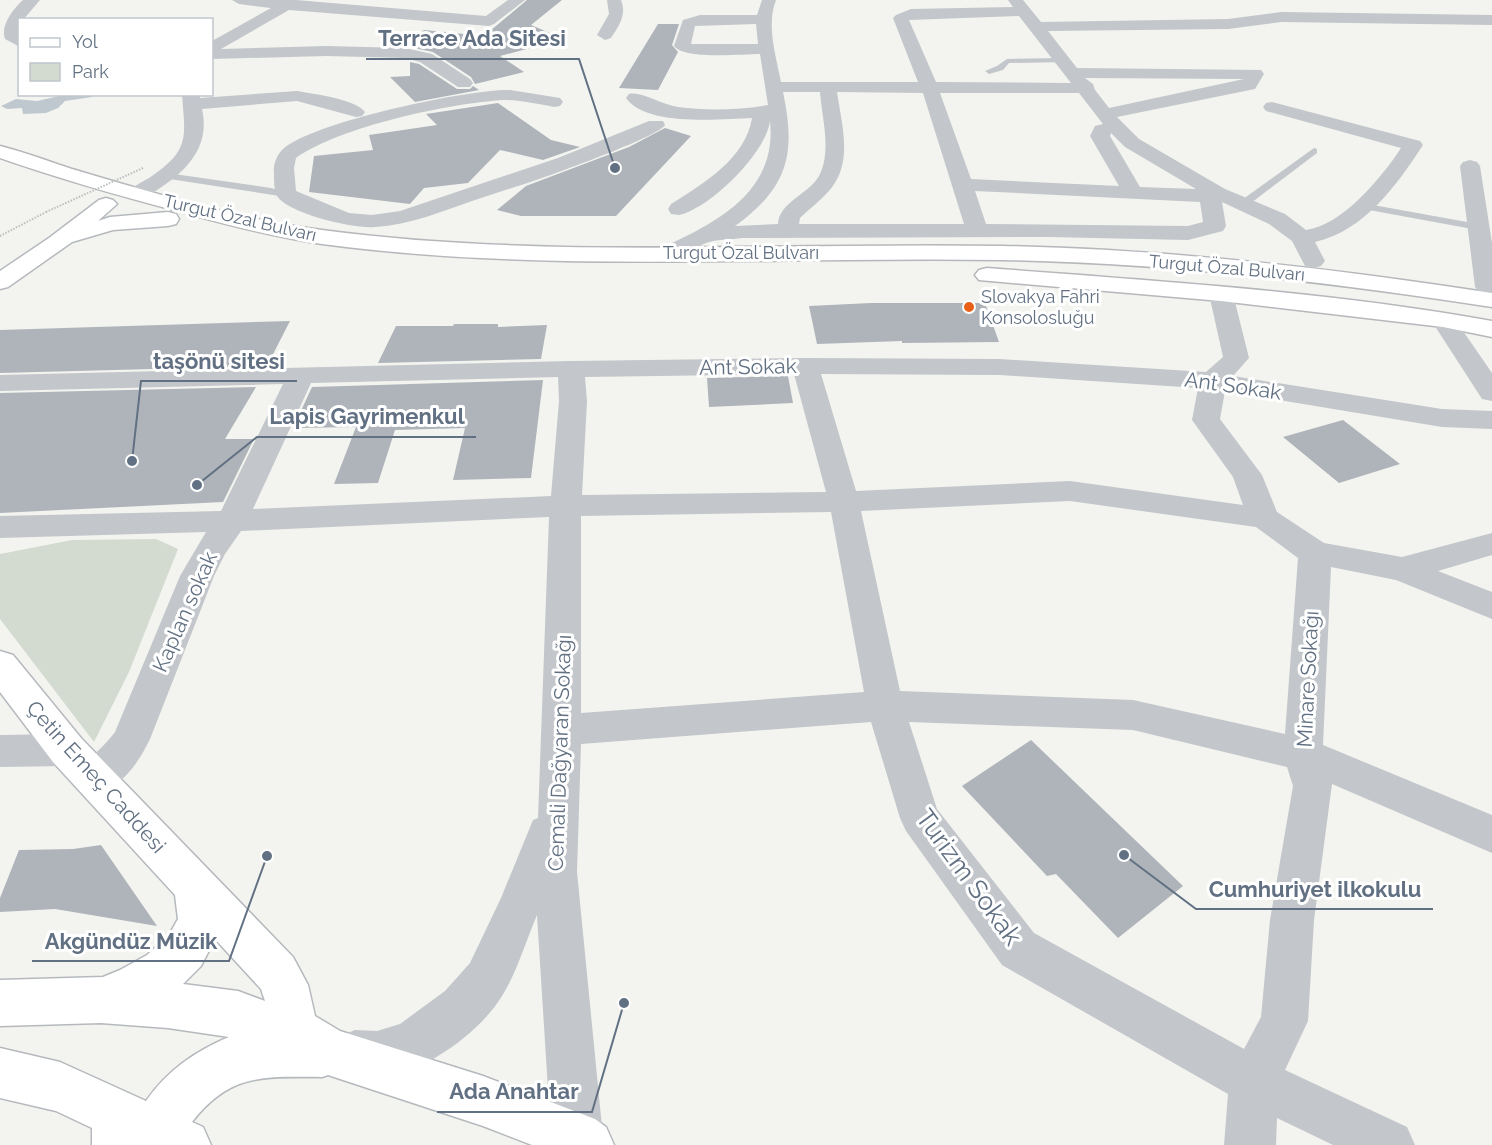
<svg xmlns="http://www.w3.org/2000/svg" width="1492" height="1145" viewBox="0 0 1492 1145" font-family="Raleway,sans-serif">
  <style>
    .green { fill: #d3dbd0 }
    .water { fill: #bec8ce }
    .building { fill: #aeb4ba }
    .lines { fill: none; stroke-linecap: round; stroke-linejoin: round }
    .secondary-casing { stroke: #b5b9be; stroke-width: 3 }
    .highway-casing { stroke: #b5b8bb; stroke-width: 3 }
    .path { stroke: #bdbec0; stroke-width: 2; stroke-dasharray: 1.5 1.5; stroke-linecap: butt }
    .lane { fill: #c3c6ca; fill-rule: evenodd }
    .street { fill: #c3c6ca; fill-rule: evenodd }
    .secondary { fill: #fff; fill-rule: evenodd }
    .highway { fill: #fff; fill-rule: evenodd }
    .path-bridge { stroke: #bdbec0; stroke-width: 2; stroke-dasharray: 1.5 1.5; stroke-linecap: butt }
    .poi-dot { fill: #ea6019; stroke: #fff; stroke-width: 2 }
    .labels { text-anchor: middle; stroke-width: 6; stroke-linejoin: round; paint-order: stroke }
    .far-street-label { font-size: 18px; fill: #617082; stroke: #fff }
    .far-poi-label { font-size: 18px; fill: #617082; stroke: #fff; text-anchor: start }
    .street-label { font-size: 21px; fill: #617082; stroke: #fff }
    .near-street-label { font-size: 26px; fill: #617082; stroke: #fff }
    .leader { fill: none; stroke: #617082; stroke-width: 2 }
    .callout-dot { fill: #617082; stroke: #fff; stroke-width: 2 }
    .callout-label { font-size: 22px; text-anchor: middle; font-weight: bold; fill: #617082; stroke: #fff; stroke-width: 6; stroke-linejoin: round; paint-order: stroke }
  </style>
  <rect width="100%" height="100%" fill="#f3f4ef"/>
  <path class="green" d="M156,539L178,549L129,672L94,742L0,619V554L72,540Z"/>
  <path class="water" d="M64,95H93L92,97L65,101L58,108L46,113L23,114L22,108L7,109L1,106L16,99L37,101Z"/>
  <path class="building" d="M527,0H562L531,25L564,39L500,56L524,72L475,84L471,77L433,52L405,46L391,45L411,32L419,33L424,30L484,36Z
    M658,24H679L672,45L678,52L658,90L619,88Z
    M410,62L419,64L457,89H470L473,86L479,90L415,102L390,77L410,76Z
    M498,103L551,140L580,147L543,160L500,150L468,183L424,188L410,204L309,192L314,156L373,150L369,135L437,125L426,114Z
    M665,128L691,136L616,216H521L497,210L526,186L629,147Z
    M871,303H985L999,342L902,343V341L817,344L809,306Z
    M290,321L267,366L0,373V330Z
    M454,324H498V327L547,325L541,359L378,363L396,326H453Z
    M788,376L793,403L709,407L707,378Z
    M543,380L531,478L453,480L465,428L395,430L378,483L334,484L356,427L293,428L312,387Z
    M256,387L225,439H254L223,502L0,513V393Z
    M1343,420L1400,464L1339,483L1283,437Z
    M1031,740L1183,886L1118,938L1056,874L1047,876L962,786Z
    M101,845L157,926L55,909L0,912V898L19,850L73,849Z"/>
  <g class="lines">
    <defs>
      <path id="secondary" d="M106,198L113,200L117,204L98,221L110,217L168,212L176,214L179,219L176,224L168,226L113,230L72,242L8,287L0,289V271L49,238L99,200Z
        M0,651L13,655L81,738L293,957L308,985L315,1016L340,1031L483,1076L595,1119L606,1127L614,1145H532L483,1126L328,1075L322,1077C265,1077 231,1072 192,1122L203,1127L211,1145H92V1128L56,1111L0,1098V1048L60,1062L146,1101C168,1070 194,1052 229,1037L168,1028L101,1023L0,1026V980L103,977L120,970L147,955L169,935L178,919L175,895L53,762L0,692ZM215,939L261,989L265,1001L238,991L183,984L201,966Z"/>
      <path id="highway" d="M0,146C24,152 48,161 72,169C154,193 237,219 322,230C548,260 776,242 1003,246C1167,249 1330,268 1492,293V307C1330,282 1167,263 1003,260C776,256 548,274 322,244C274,237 228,225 181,212C120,196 60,179 0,158Z
        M987,268C1155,281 1326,291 1492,321V337L1443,327L1221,301L979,280L975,275L979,270Z"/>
    </defs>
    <use href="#secondary" class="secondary-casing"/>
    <use href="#highway" class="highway-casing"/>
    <path class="path" d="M0,236L46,212"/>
    <path class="lane" d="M1063,58L1067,60L1066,62L1009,63L1003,70L989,74L985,71L997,66L1007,59Z
      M1314,148L1317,149V153L1247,206H1239V202Z
      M167,173L271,188L291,194L286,197L163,178L162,176Z
      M1362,203L1478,224L1483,227L1478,230L1358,208L1357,206Z"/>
    <path class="street" d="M23,0H40L23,20H20V47L5,39C0,26 13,9 23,0Z
      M232,0H296L486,16L508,0H525L494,24L489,26L289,10L221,49L326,46L405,48L432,54L470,79L473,83L470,87H458L420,62L405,58L326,56L212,59V41L271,8L239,4Z
      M607,0H621C627,15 619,26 611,38L605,40L597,35L609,14Z
      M762,0H776C766,25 776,56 781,82H918L893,18L896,15L911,9L1013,7L1008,0H1023L1041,22L1228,19L1281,12L1492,15V25L1281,22L1228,29L1048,31L1077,68L1261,70L1264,74L1255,89L1117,117L1139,139L1225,189L1285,214L1306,230C1343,225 1382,177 1401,148L1266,111L1263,107L1266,103L1272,102L1420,141L1423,145C1397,185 1364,231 1315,242L1325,261L1321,266L1313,268L1305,266L1292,241L1269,224L1222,202L1226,226L1223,231L1188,240L1049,237L742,238C732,240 722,239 713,241C697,244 689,257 672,253L669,248L672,243C725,218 777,187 770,121C766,153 710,208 679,215L671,214L668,209L671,204C703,184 746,158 752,118C721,119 646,127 626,98L629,94C641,91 662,105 678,107C706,111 740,110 768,105L760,54C741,54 685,60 674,46L683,20L700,15H757ZM1019,16L1071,83L936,82L909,20ZM756,24L758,44H691L695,26ZM1085,78L1244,79L1109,108L1095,90L1093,84ZM783,92H820C822,119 832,151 819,176C809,194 779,202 778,224L735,226C789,187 796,153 783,92ZM837,92L923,93L964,224H799L800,218C809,209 819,202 828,192C854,164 842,127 837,92ZM940,93H1079L1103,124L1095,126L1090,136L1119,186L971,179ZM1111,133L1125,147L1196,189L1140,187L1110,136ZM975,191L1200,202L1203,222L1188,226L986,224Z
      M510,90L554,97L560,98L563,102L560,106L554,107C538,104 520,100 504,100C450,103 339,127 296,158L294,168L296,191L349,213L372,215L400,211L558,158L649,121H663L665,125C657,137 564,170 545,177C522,185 498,192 475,200C443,211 410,225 375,227C354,229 289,214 277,196C274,191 274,180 274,174C273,165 276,156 283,149C313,122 468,89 510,90Z
      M297,91C313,94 356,99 365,112L362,116L356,117L297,101L202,109C212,153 178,178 144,198L137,200L130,198L127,194C132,186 141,183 149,178C191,150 185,137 182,94H200V98Z
      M1470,160L1477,162L1480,166L1492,243V293L1479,292L1475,287L1460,166L1463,162Z
      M1221,287L1230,289L1233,294L1249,358L1233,376L1442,409L1492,411V429L1442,427L1225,391L1220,419L1262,475L1277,512L1324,543L1402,557L1492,533V555L1438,571L1492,592V619L1396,580L1331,567L1323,745L1492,815V853L1332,784L1314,920L1308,1021L1285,1070L1407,1127L1415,1145H1333L1277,1118L1276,1145H1224L1228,1094L1002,965L906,831L900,818L871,722L581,744L577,872L603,1137L599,1145H555L551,1137L537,915C526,941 517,972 502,996C478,1035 424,1072 378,1079C364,1081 351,1076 338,1071L331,1054L338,1037L355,1030L377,1031L400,1024L445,991L470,963L501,898L533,820L538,818L549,517L241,531L225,554L214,576L150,739C138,764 122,786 95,796L81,791L75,779C84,760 103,749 115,732L180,576L206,532L0,538V516L221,511L283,384L0,391V375L571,361L805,358L1000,359L1206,372L1223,357L1209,294L1212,289ZM794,374L826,492L582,495L587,401L585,377ZM821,374L1000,375L1198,388L1192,420L1233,477L1243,505L1070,481L856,491ZM558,377L559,401L551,496L253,509L311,383ZM1070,501L1256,527L1298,558L1285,734L1133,700L900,691L861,511ZM831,512L864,692L581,713V516ZM909,722L1133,730L1287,767L1293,786L1270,920L1261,1017L1244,1049L1034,933L937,809Z
      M1443,313L1452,315L1492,373V401L1482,399L1431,320L1434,315Z
      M67,734L81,738L86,750L81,762L67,766L0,767V735Z"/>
    <use href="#secondary" class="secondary"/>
    <use href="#highway" class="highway"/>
    <path class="path-bridge" d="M46,212L143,168"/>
  </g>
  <circle class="poi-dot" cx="969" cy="307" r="6"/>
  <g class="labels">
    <g class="far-street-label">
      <text transform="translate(240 218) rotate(13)" y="6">Turgut Özal Bulvarı</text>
      <text x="741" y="259">Turgut Özal Bulvarı</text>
      <text transform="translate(1227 268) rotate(5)" y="6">Turgut Özal Bulvarı</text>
    </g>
    <g class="far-poi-label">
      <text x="981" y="303">Slovakya Fahri<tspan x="981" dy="21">Konsolosluğu</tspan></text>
    </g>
    <g class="street-label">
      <text transform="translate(748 367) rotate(-1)" y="7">Ant Sokak</text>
      <text transform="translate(1233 386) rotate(8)" y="7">Ant Sokak</text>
      <text transform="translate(185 612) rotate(-66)" y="7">Kaplan sokak</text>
      <text transform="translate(1308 679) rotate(-87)" y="7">Minare Sokağı</text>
      <text transform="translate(560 753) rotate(-88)" y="7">Cemali Dağyaran Sokağı</text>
      <text transform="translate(96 777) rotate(48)" y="7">Çetin Emeç Caddesi</text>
    </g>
    <g class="near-street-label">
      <text transform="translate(969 877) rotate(54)" y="9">Turizm Sokak</text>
    </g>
  </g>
  <path class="leader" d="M615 168L579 59H366M132 461L141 381H297M197 485L257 437H476M1124 855L1196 909H1433M267 856L229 961H32M624 1003L592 1112H437"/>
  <g class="callout-dot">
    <circle cx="615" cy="168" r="6"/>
    <circle cx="132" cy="461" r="6"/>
    <circle cx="197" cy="485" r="6"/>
    <circle cx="1124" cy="855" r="6"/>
    <circle cx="267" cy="856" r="6"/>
    <circle cx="624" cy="1003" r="6"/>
  </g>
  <g class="callout-label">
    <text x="472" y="46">Terrace Ada Sitesi</text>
    <text x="219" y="369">taşönü sitesi</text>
    <text x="367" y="424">Lapis Gayrimenkul</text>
    <text x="1315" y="897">Cumhuriyet ilkokulu</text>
    <text x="131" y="949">Akgündüz Müzik</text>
    <text x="514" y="1099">Ada Anahtar</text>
  </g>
  <rect x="18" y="18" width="195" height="78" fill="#ffffff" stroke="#c0c6cd" stroke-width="1.5"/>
  <rect x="30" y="38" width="30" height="9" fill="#ffffff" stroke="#c0c6cd" stroke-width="1.5"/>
  <text x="72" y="48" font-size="18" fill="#617082">Yol</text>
  <rect x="30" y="63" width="30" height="18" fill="#d3dbd0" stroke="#c0c6cd" stroke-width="1.5"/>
  <text x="72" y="78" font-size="18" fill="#617082">Park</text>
</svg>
